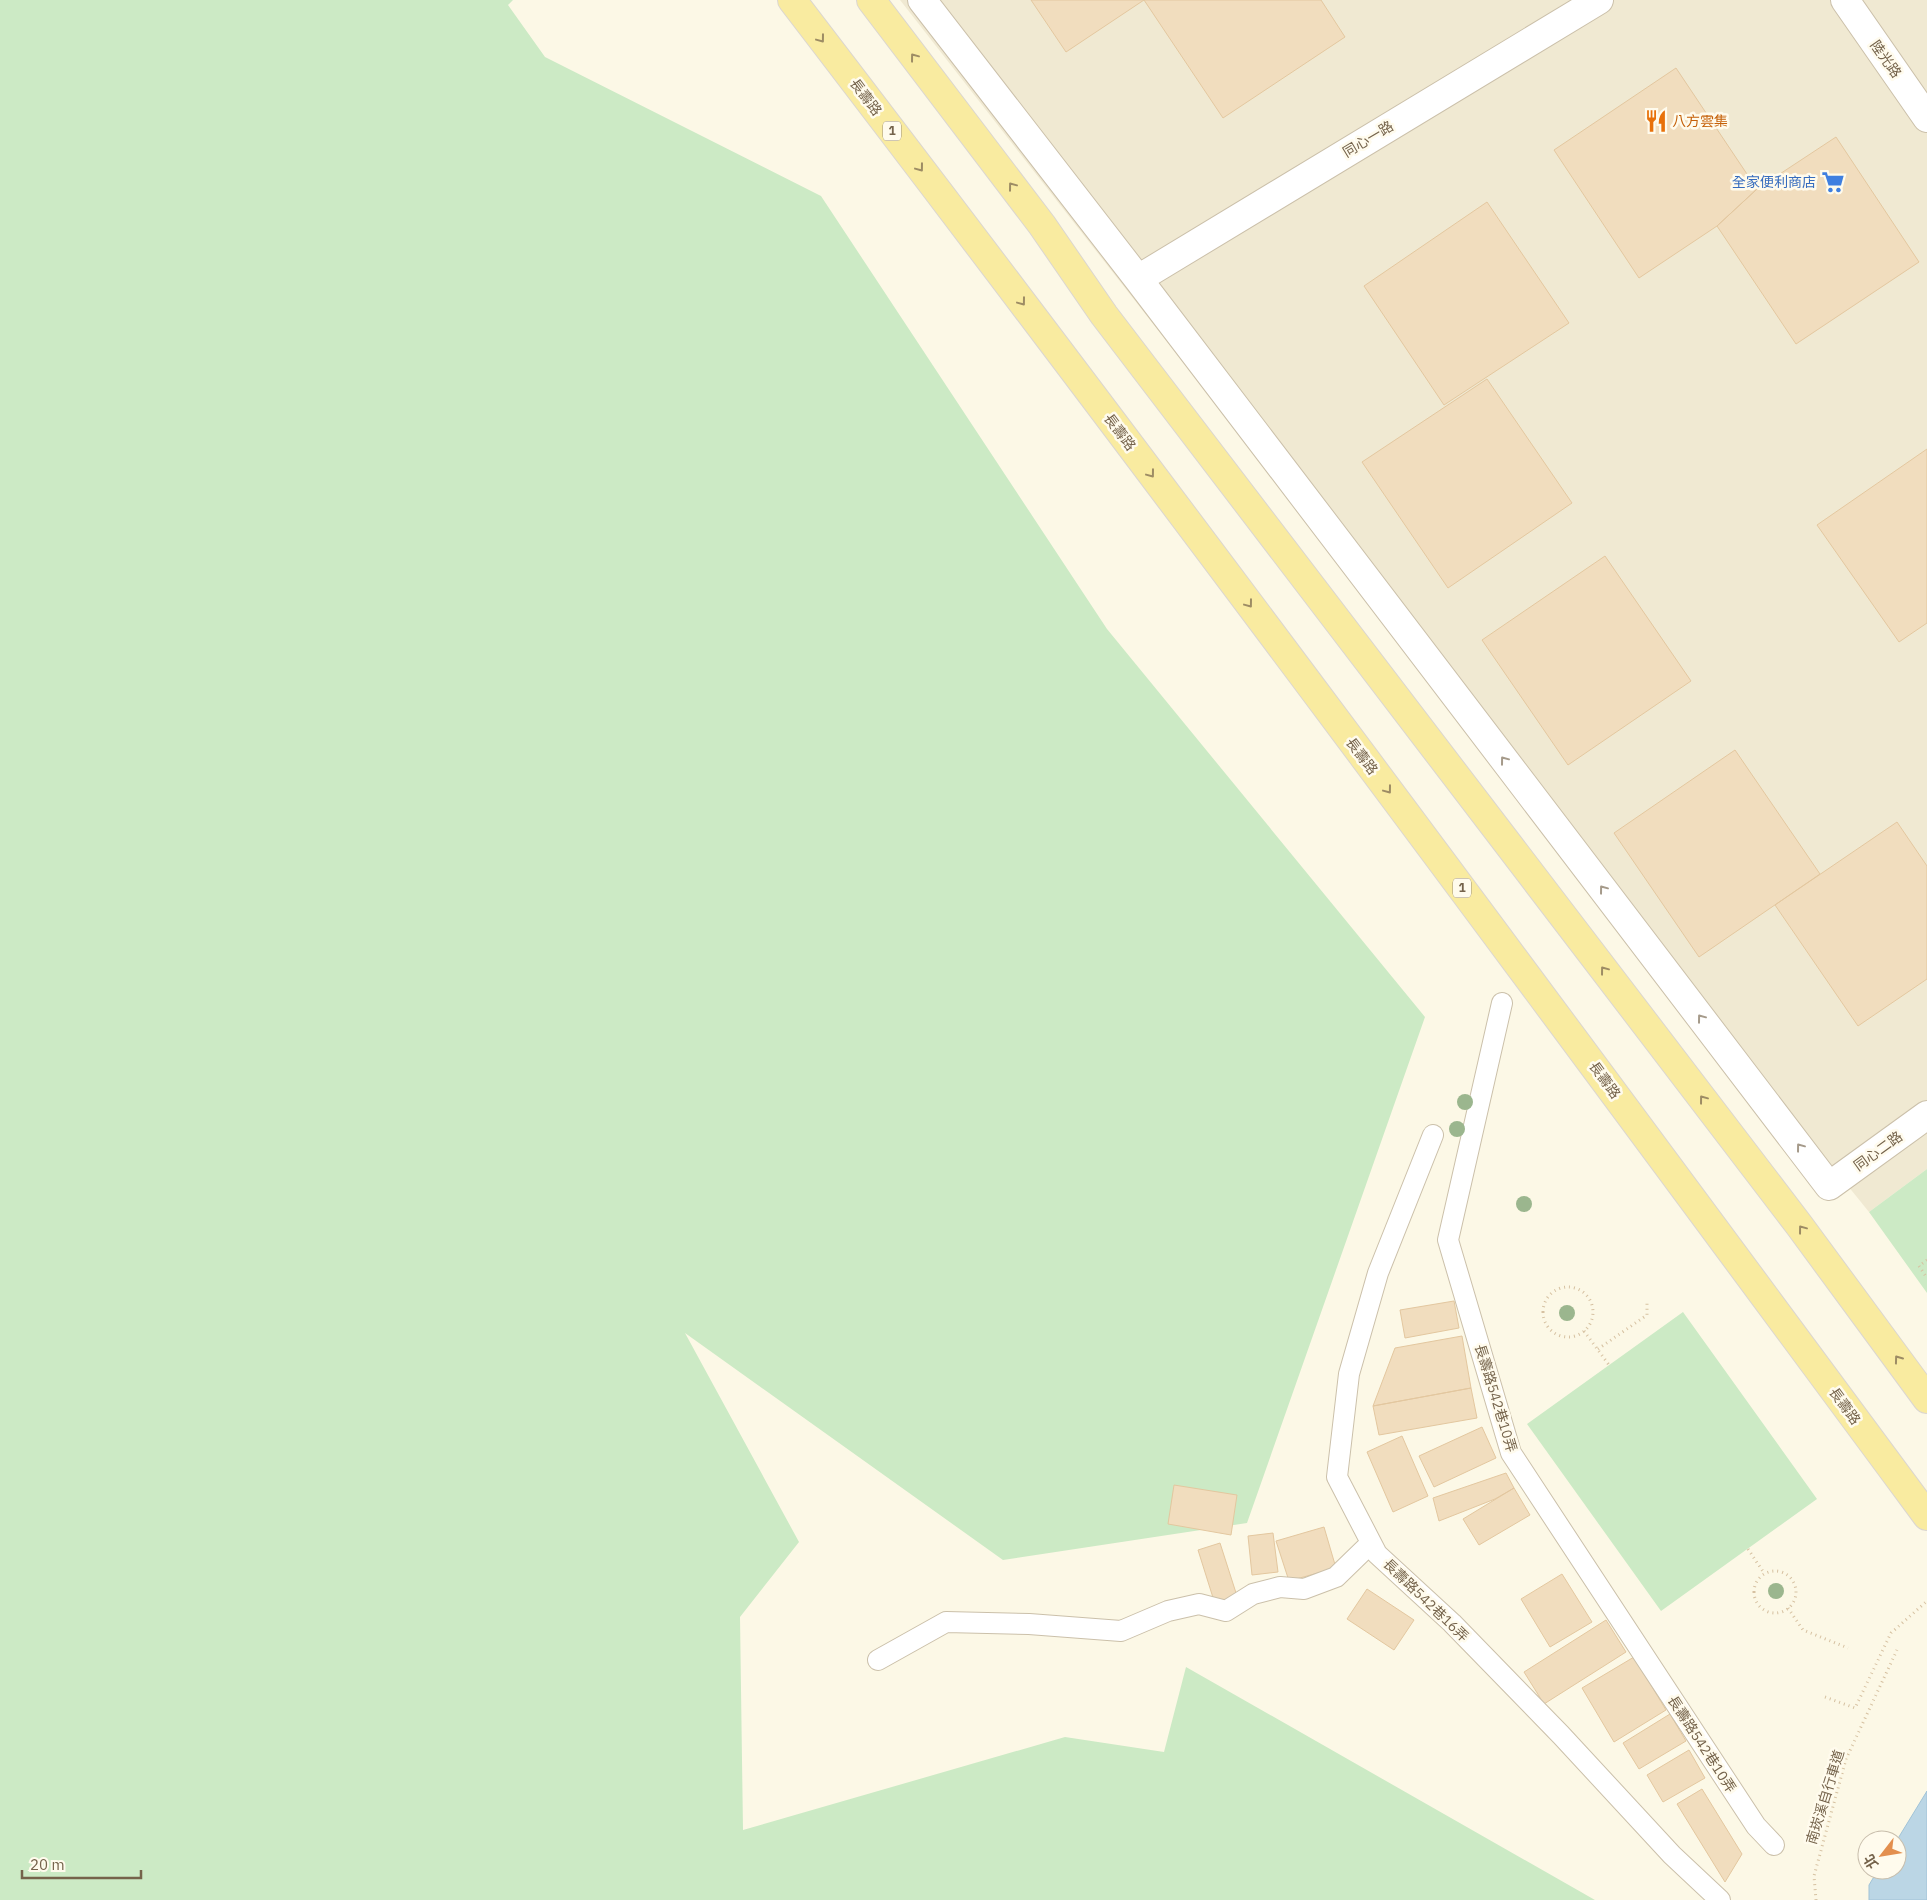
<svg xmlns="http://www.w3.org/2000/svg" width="1927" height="1900" viewBox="0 0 1927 1900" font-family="'IBM Plex Sans','Noto Sans TC',sans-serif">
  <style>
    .residential { fill: #f0e9d2 }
    .green { fill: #cceac5 }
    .water { fill: #bbd6e5; stroke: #a1c3d7 }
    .building { fill: #f1ddbe; stroke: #e3c79f }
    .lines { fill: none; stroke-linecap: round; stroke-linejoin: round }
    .lane-casing { stroke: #cbc0aa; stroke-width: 22 }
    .street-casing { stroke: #cbc0aa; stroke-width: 30 }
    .primary-casing { stroke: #dbd6d0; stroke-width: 30 }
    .path { stroke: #d6c1a1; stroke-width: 3; stroke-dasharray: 1 4; stroke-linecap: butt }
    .lane { stroke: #fff; stroke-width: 20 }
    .street { stroke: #fff; stroke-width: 28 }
    .primary { stroke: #f9eba0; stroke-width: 28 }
    .path-bridge { stroke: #d6c1a1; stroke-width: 3; stroke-dasharray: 1 4; stroke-linecap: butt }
    .tree { fill: #9bb68e }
    .oneway { stroke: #9d8c64 }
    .oneway2 { stroke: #a59a8a }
    .labels { text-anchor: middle; stroke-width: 5; stroke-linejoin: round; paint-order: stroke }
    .shield { fill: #fffbed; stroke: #9e917c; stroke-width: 1 }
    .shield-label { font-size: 12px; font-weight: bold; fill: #75634b }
    .street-label { font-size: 14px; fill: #75634b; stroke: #fffbed }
    .food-label { font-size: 14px; fill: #c56008; stroke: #fffbed; text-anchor: start }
    .shop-label { font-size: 14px; fill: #366cbe; stroke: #fffbed; text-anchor: end }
  </style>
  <rect width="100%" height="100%" fill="#fcf8e6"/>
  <path class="residential" d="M900,0H1927V1169L1869,1212L1204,389Z"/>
  <path class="green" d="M0,0H513L508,5L545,57L821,196L1107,629L1425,1017L1247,1523L1003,1560L685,1333L799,1542L740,1617L743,1830L1065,1737L1164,1752L1186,1667L1595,1900H0Z
    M1927,1169V1293L1869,1212Z
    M1683,1312L1817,1499L1661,1611L1527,1424Z"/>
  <path class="water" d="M1927,1791V1900H1869V1885L1878,1870H1897V1840Z"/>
  <path class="building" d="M1031,0H1144L1066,52Z
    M1144,0H1321L1345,37L1223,118Z
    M1676,68L1757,189L1717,226L1639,278L1554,150Z
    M1836,137L1919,262L1796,344L1717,226L1757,189Z
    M1487,202L1569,323L1444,405L1364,286Z
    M1487,379L1572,503L1448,588L1362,462Z
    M1927,449V623L1899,642L1817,525Z
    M1605,556L1691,681L1568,765L1482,640Z
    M1735,750L1820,874L1699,957L1614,833Z
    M1897,822L1927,866V979L1858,1026L1775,905Z
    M1454,1301L1459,1328L1405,1338L1400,1310Z
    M1462,1336L1471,1388L1373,1406L1395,1348Z
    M1471,1388L1477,1418L1379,1435L1373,1406Z
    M1482,1427L1496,1458L1434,1487L1419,1456Z
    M1402,1436L1428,1496L1393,1512L1367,1452Z
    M1506,1473L1514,1488L1495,1499L1439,1521L1433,1498Z
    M1174,1485L1237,1495L1231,1535L1168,1524Z
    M1514,1488L1530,1515L1479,1545L1463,1519Z
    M1324,1527L1336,1568L1289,1581L1276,1541Z
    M1273,1533L1278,1572L1252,1575L1248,1536Z
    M1220,1543L1237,1596L1215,1604L1198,1550Z
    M1562,1574L1592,1622L1550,1647L1521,1599Z
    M1367,1589L1414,1620L1394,1650L1347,1619Z
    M1606,1620L1626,1652L1544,1704L1524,1672Z
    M1634,1657L1666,1710L1614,1742L1582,1688Z
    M1670,1714L1686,1741L1639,1769L1623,1743Z
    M1689,1750L1705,1778L1663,1802L1647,1775Z
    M1702,1789L1742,1854L1725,1882L1677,1804Z"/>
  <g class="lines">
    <defs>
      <path id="lane" d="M1502,1003L1448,1240L1511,1453L1756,1826L1774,1845
        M1433,1135L1378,1273L1349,1374L1337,1477L1377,1554L1452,1623L1561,1735L1672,1855L1720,1900
        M878,1660L946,1622L1029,1624L1121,1631L1168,1611L1199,1604L1226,1611L1253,1594L1280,1587L1304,1589L1336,1577L1371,1543"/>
      <path id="street" d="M922,0L1138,279L1829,1186L1927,1115
        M1845,0L1927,118
        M1138,279L1599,0"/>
      <path id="primary" d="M792,0C1176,501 1552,1009 1927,1516
        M871,0L1042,225L1104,315L1799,1225L1927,1399"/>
    </defs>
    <use href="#lane" class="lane-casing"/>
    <use href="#street" class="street-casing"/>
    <use href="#primary" class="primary-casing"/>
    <path class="path" d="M1927,1260L1919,1266L1927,1278
      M1543 1312a25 25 0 1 1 50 0a25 25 0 1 1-50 0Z
      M1584,1331L1609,1365
      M1598,1349L1647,1315V1301
      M1748,1549L1764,1573
      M1754 1592a21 21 0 1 1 42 0a21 21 0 1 1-42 0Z
      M1788,1608L1803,1630L1848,1648
      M1816,1900L1814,1876L1846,1759L1897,1650"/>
    <use href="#lane" class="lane"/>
    <use href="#street" class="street"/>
    <use href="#primary" class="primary"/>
    <path class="path-bridge" d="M1825,1697L1855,1708L1891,1633L1927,1601"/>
  </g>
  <g class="tree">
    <circle cx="1465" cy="1102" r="8"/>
    <circle cx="1457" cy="1129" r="8"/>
    <circle cx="1524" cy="1204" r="8"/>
    <circle cx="1567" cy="1313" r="8"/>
    <circle cx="1776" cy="1591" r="8"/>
  </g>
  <defs><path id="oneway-chevron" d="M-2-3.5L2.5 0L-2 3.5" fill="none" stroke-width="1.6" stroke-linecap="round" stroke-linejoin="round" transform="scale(1.25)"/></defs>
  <g class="oneway">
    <use href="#oneway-chevron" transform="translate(821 39) rotate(53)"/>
    <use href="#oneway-chevron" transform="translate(914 57) rotate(-127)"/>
    <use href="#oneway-chevron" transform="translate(920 168) rotate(53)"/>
    <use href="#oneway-chevron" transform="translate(1012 186) rotate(-127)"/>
    <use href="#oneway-chevron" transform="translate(1022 302) rotate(53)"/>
    <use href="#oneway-chevron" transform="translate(1151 474) rotate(53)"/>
    <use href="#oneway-chevron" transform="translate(1249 604) rotate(53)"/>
    <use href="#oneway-chevron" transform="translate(1388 790) rotate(53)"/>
    <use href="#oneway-chevron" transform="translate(1604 970) rotate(-127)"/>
    <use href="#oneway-chevron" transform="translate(1703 1099) rotate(-127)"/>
    <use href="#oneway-chevron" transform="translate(1802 1229) rotate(-127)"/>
    <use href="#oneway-chevron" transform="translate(1898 1359) rotate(-126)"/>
  </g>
  <g class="oneway2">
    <use href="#oneway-chevron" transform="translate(1504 760) rotate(-127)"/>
    <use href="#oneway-chevron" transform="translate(1603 889) rotate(-127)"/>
    <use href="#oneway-chevron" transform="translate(1701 1018) rotate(-127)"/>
    <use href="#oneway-chevron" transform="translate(1800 1147) rotate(-127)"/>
  </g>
  <defs>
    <symbol id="restaurant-bare" viewBox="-9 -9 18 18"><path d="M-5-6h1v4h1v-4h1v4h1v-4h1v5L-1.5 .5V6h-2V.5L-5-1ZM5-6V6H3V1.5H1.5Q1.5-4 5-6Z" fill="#e8710a" stroke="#fffbed" stroke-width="2.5" paint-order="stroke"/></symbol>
    <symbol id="supermarket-bare" viewBox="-9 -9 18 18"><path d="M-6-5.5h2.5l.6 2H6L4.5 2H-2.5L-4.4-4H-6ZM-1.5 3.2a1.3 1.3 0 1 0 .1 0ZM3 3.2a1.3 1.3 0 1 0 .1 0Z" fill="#3f7fe0" stroke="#fffbed" stroke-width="2.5" paint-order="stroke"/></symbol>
  </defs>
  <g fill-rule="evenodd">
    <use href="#restaurant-bare" x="1640" y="105" width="32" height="32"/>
    <use href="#supermarket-bare" x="1817" y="166" width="32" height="32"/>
  </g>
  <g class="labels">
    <g class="shield">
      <rect x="883" y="121.5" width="18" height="19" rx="4"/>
      <rect x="1453" y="878.5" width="18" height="19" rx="4"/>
    </g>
    <g class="shield-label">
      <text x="892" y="135">1</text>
      <text x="1462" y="892">1</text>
    </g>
    <g class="street-label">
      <text transform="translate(1886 59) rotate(55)" y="5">陸光路</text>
      <text transform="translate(866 97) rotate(53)" y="5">長壽路</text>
      <text transform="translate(1368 139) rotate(-31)" y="5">同心一路</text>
      <text transform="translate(1120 432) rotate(53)" y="5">長壽路</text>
      <text transform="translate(1362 756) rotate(53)" y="5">長壽路</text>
      <text transform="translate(1605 1080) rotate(54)" y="5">長壽路</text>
      <text transform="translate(1878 1151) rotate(-36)" y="5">同心二路</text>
      <text transform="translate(1496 1398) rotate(73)" y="5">長壽路542巷10弄</text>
      <text transform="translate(1845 1406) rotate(54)" y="5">長壽路</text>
      <text transform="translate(1426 1600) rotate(44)" y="5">長壽路542巷16弄</text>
      <text transform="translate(1702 1744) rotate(57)" y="5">長壽路542巷10弄</text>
      <text transform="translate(1825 1797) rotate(-73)" y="5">南崁溪自行車道</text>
    </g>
    <g class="food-label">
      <text x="1672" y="126">八方雲集</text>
    </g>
    <g class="shop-label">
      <text x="1816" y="187">全家便利商店</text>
    </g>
  </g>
  <g transform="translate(1882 1855) rotate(239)"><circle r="24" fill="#fffbed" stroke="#c8beac"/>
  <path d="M0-4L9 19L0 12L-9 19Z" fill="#e38f4e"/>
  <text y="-8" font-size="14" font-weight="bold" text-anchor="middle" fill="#75634b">北</text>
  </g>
  <path d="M22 1870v8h119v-8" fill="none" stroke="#75634b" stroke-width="2.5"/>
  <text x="30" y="1870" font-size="15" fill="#75634b" stroke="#fffbed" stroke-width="4" paint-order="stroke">20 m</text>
</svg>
